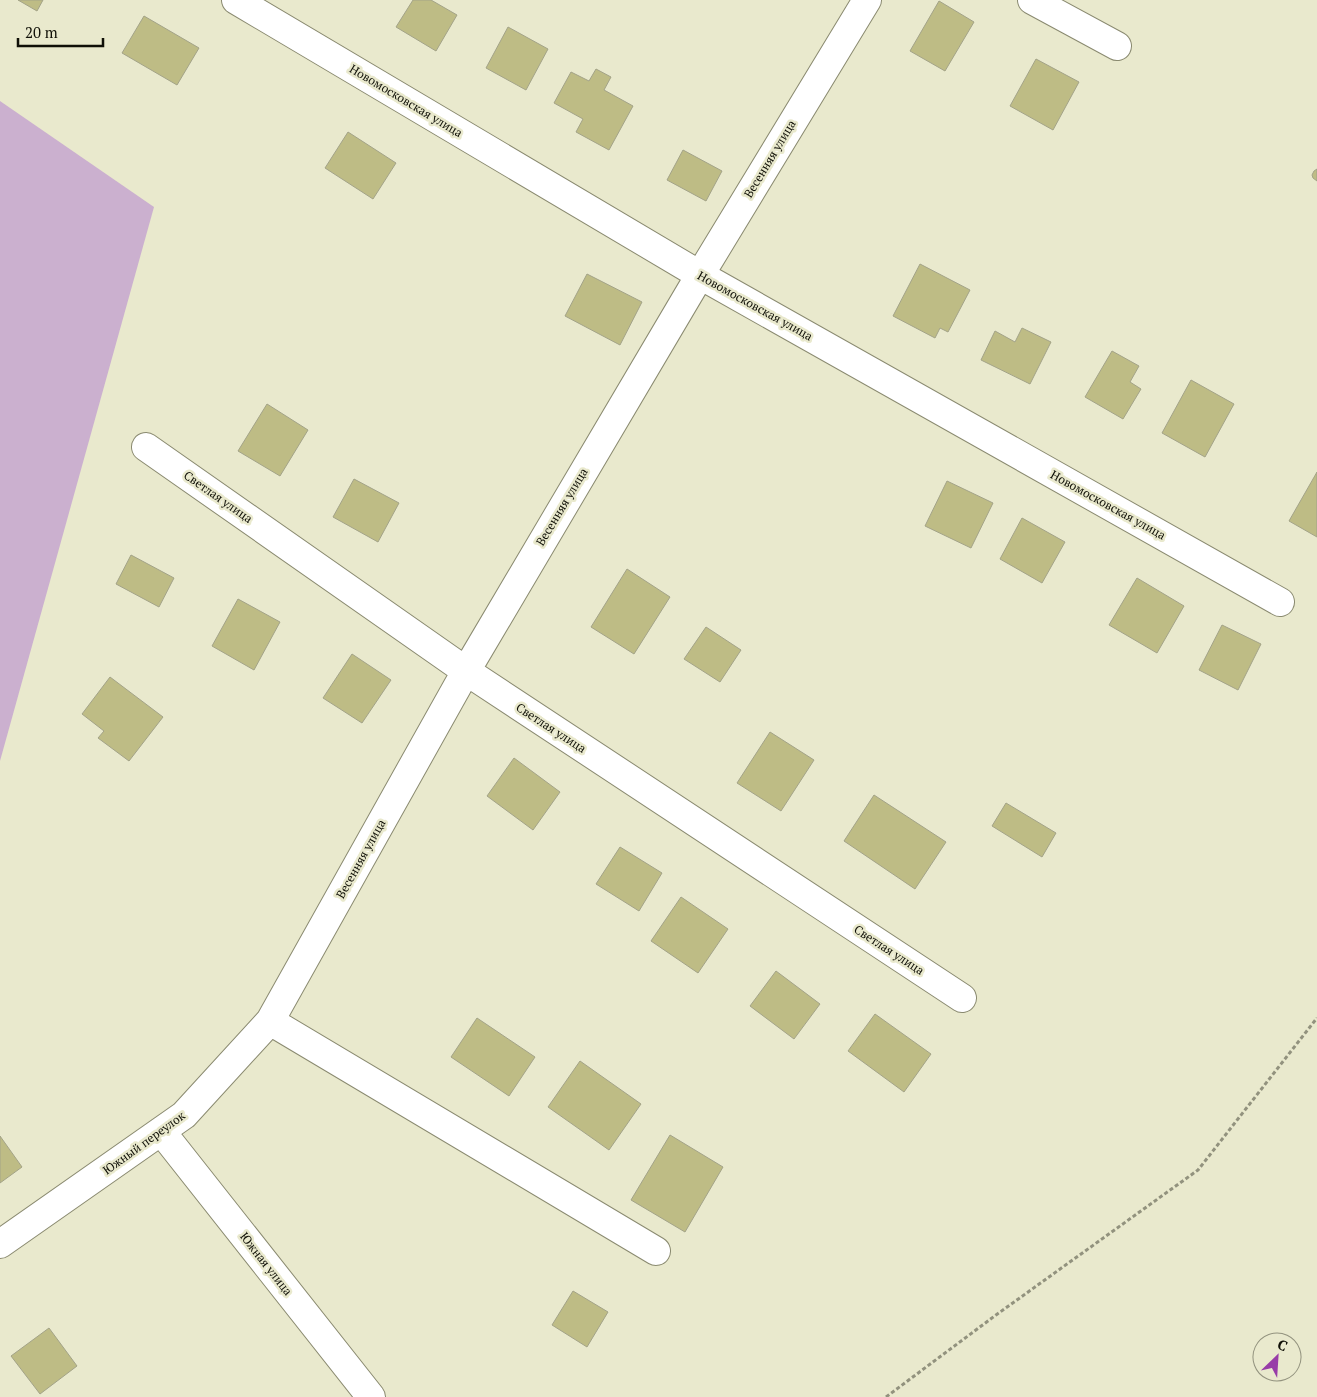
<svg xmlns="http://www.w3.org/2000/svg" width="1317" height="1397" viewBox="0 0 1317 1397" font-family="'PT Serif',serif">
  <style>
    .green { fill: #cbb0cf }
    .building { fill: #bebc85; stroke: #a3a388 }
    .lines { fill: none; stroke-linecap: round; stroke-linejoin: round }
    .minor-casing { stroke: #8a8a70; stroke-width: 30 }
    .path { stroke: #92927e; stroke-width: 3; stroke-dasharray: 4 2.5; stroke-linecap: butt }
    .minor { stroke: #fff; stroke-width: 28 }
    .labels { text-anchor: middle; stroke-width: 5; stroke-linejoin: round; paint-order: stroke }
    .street-label { font-size: 12px; fill: #101007; stroke: #e9e9cd }
  </style>
  <rect width="100%" height="100%" fill="#e9e9cd"/>
  <path class="green" d="M0,101L154,207L0,761Z"/>
  <path class="building" d="M18,0H43L37,11Z
    M413,0H431L457,15L436,51L396,27Z
    M939,1L974,22L945,71L910,51Z
    M144,16L199,48L177,85L122,53Z
    M508,27L548,49L526,90L486,68Z
    M1036,59L1079,82L1053,130L1010,106Z
    M596,69L611,77L604,90L633,106L609,150L576,132L583,119L554,103L571,72L589,81Z
    M348,132L396,163L373,199L325,168Z
    M683,150L722,171L706,201L667,180Z
    M1317,169V181L1313,178L1312,175L1314,171Z
    M920,264L970,290L948,332L940,328L935,338L893,316Z
    M587,274L642,302L620,345L565,316Z
    M1022,328L1051,342L1030,384L981,360L995,331L1015,342Z
    M1112,351L1139,366L1130,382L1141,389L1123,419L1085,397Z
    M1191,380L1234,404L1205,457L1162,433Z
    M267,404L308,430L280,476L238,451Z
    M1317,472V537L1289,521Z
    M354,479L399,503L378,542L333,517Z
    M947,481L993,503L971,548L925,526Z
    M1022,518L1065,542L1042,583L1000,559Z
    M131,555L174,578L159,607L116,584Z
    M627,569L670,597L634,654L591,627Z
    M1137,578L1184,606L1157,653L1109,625Z
    M238,599L280,622L254,670L212,646Z
    M1222,625L1261,644L1238,690L1199,670Z
    M706,627L741,650L720,682L684,659Z
    M352,654L391,680L362,723L323,698Z
    M110,677L163,717L129,761L98,738L104,731L82,714Z
    M770,732L814,760L781,811L737,783Z
    M514,758L560,792L533,830L487,796Z
    M874,795L946,842L915,889L844,841Z
    M1006,803L1056,833L1042,857L992,826Z
    M620,847L662,873L639,911L596,884Z
    M681,897L728,929L698,973L651,941Z
    M776,971L820,1004L794,1039L750,1006Z
    M875,1014L931,1054L904,1092L848,1051Z
    M477,1018L535,1057L509,1096L451,1057Z
    M580,1061L641,1104L609,1150L548,1107Z
    M670,1135L723,1167L685,1232L631,1200Z
    M0,1136L22,1167L0,1183Z
    M573,1291L608,1312L587,1347L552,1325Z
    M49,1328L77,1366L40,1394L11,1356Z"/>
  <g class="lines">
    <defs>
      <path id="minor" d="M236,0L700,275L1280,602
        M1032,0L1117,46
        M146,447L466,671L962,998
        M270,1021L656,1251
        M161,1131L371,1397
        M0,1244L184,1115L270,1021L466,671L700,275L867,0"/>
    </defs>
    <use href="#minor" class="minor-casing"/>
    <path class="path" d="M886,1397L996,1315L1198,1170L1317,1018"/>
    <use href="#minor" class="minor"/>
  </g>
  <g class="labels">
    <g class="street-label">
      <text transform="translate(406 101) rotate(31)" y="4">Новомосковская улица</text>
      <text transform="translate(770 159) rotate(-59)" y="4">Весенняя улица</text>
      <text transform="translate(755 306) rotate(29)" y="4">Новомосковская улица</text>
      <text transform="translate(218 497) rotate(35)" y="4">Светлая улица</text>
      <text transform="translate(1108 505) rotate(29)" y="4">Новомосковская улица</text>
      <text transform="translate(562 507) rotate(-59)" y="4">Весенняя улица</text>
      <text transform="translate(551 728) rotate(33)" y="4">Светлая улица</text>
      <text transform="translate(361 859) rotate(-61)" y="4">Весенняя улица</text>
      <text transform="translate(889 950) rotate(33)" y="4">Светлая улица</text>
      <text transform="translate(144 1143) rotate(-36)" y="4">Южный переулок</text>
      <text transform="translate(266 1264) rotate(52)" y="4">Южная улица</text>
    </g>
  </g>
  <g transform="translate(1277 1357) rotate(25)"><circle r="24" fill="#e9e9cd" stroke="#92927e"/>
  <path d="M0-4L9 19L0 12L-9 19Z" fill="#983da8"/>
  <text y="-8" font-size="14" font-weight="bold" text-anchor="middle" fill="#101007">С</text>
  </g>
  <path d="M18 38v8h85v-8" fill="none" stroke="#101007" stroke-width="2.5"/>
  <text x="25" y="38" font-size="15" fill="#101007" stroke="#e9e9cd" stroke-width="4" paint-order="stroke">20 m</text>
</svg>
